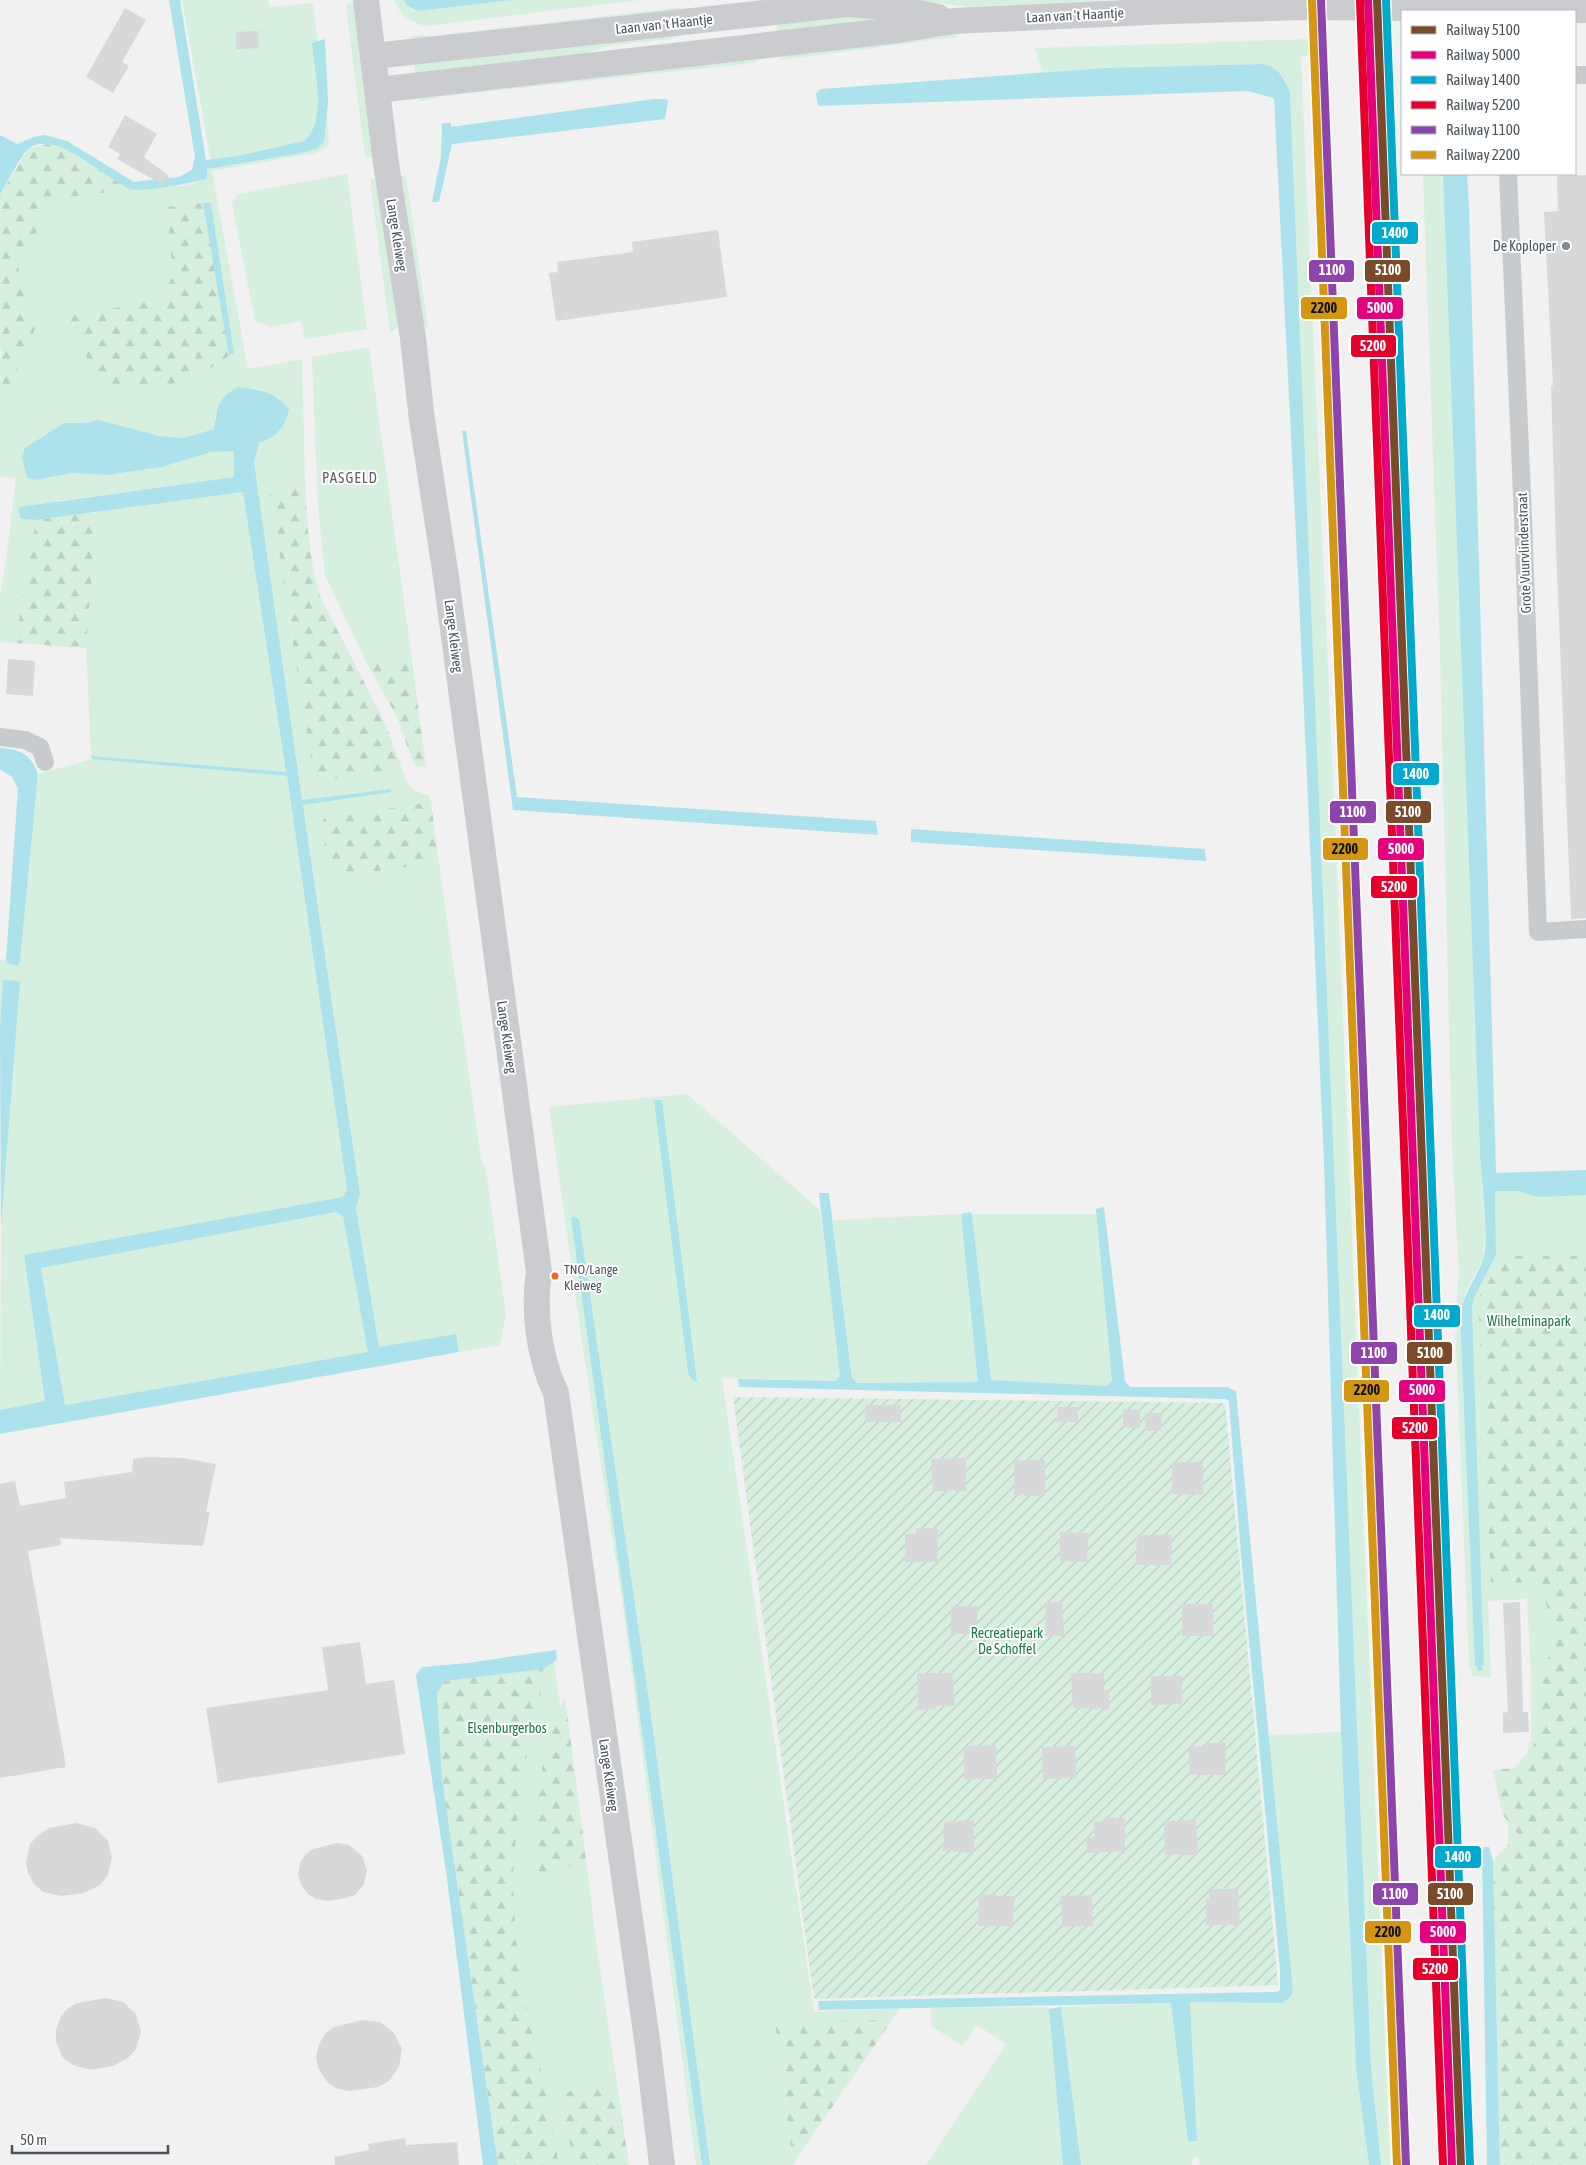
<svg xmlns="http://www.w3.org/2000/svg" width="1586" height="2165" viewBox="0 0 1586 2165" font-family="'Asap Condensed',sans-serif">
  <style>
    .green { fill: #d7efdf; fill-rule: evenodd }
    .forest { fill: url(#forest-firs) }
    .garden { fill: url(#garden-furrows) }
    .water { fill: #ace2eb; fill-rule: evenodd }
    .building { fill: #d7d8d9 }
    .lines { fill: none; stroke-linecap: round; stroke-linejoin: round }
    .street { stroke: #c8cbcd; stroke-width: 18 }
    .secondary { stroke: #cacccf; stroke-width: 26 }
    .rail-1-casing { stroke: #fff; stroke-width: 11 }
    .rail-2-casing { stroke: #fff; stroke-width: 11 }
    .rail-3-casing { stroke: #fff; stroke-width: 11 }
    .rail-4-casing { stroke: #fff; stroke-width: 11 }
    .rail-5-casing { stroke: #fff; stroke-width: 11 }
    .rail-6-casing { stroke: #fff; stroke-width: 11 }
    .rail-1 { stroke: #7a4b2a; stroke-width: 8 }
    .rail-2 { stroke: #e5007d; stroke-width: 8 }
    .rail-3 { stroke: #00a9ce; stroke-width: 8 }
    .rail-4 { stroke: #e4002b; stroke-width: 8 }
    .rail-5 { stroke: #8e44ad; stroke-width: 8 }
    .rail-6 { stroke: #d49613; stroke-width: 8 }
    .poi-dot { fill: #848b91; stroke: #fff; stroke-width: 2 }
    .bus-dot { fill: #f26522; stroke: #fff; stroke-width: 2 }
    .labels { text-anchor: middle; stroke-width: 4; stroke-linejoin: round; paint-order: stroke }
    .bus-label { font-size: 13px; fill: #49545d; stroke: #fff; text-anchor: start }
    .street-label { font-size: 14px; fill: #49545d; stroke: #fff }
    .poi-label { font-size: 14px; fill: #49545d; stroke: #fff; text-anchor: end }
    .park-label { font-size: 14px; fill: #1b7c47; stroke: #fff }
    .neighbourhood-label { font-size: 15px; letter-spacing: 1px; fill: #5d6165; stroke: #fff }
    .line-badge { stroke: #fff; stroke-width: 2 }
    .badge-label { font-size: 14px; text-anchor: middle; font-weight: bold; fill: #fff }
    .pale-badge-label { font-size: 14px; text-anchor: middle; font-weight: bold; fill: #111 }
  </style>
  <defs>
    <pattern id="forest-firs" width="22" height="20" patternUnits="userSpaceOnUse" patternTransform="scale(1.25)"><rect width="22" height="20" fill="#d7efdf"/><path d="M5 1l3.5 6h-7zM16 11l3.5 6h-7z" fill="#bacfc2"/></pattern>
    <pattern id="garden-furrows" width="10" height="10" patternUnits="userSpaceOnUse" patternTransform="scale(1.25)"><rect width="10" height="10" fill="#d7efdf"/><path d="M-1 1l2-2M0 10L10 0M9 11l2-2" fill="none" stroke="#bacfc2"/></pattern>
  </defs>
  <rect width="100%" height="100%" fill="#f1f1f1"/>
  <path class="green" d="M182,0H268L270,7L313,3L329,137L327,147L316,153L212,171L248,369L302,359L305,482L276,485L270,493L308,743L316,782L402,769C408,787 412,791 430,796L431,802L325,818L321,822L330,877L439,863L481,1159L486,1170L506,1315L500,1345L459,1352L456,1334L379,1347L356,1208L360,1194L303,804L391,791V789L302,800L254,462L256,451L280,399L260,389L238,387L216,412L214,429L184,438L160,436L98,420L85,423H64L55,431L44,435L27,478L35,480L72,473L107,475L162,467L211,452L235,451V477L57,501L29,521L36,520L15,643L0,642V596L6,561L16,478L0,477V359L2,353L0,346V195L66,148L132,190L187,185L207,179L206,169L212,168Z
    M394,0H404C405,6 411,10 418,11L513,0H640L425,26C409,22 400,15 394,0Z
    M907,0H1102L972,7Z
    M356,3L377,157L367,158L365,156L346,7L348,4Z
    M683,7L676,11L418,41L411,39L410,37L414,35L432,36Z
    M842,13L919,17L778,34L777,20Z
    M686,34L671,39L612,45L582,55L415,73L413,60Z
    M957,34V37L781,60L780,51Z
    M1311,39V55L1301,57L1336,849L1390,2165H1381L1371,2067L1290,92C1285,77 1278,67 1262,64L1104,68L1042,72L1035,48Z
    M761,59L754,63L445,96L423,101L418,98Z
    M347,174L367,329L305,339L301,321L271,327L255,321L232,204L238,194Z
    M1423,174H1443L1480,1154L1485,1231L1483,1259L1465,1293L1460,1317L1475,1666L1484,1665L1472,1308L1474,1298L1496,1255L1495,1183L1586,1180V2165L1508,1989V1823L1531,1739V1675L1527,1599L1488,1601L1491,1678L1473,1676L1469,1666L1455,1319L1459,1273L1452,1150L1440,652Z
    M406,175L428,327L426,329L422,330L400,176Z
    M380,177L400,323L396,329L390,332L370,179Z
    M369,347L410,645C393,661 390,666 366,662L325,575L318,507L312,357Z
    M237,491H243L286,772L91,756L86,648L97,512Z
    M92,759L287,776L347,1189L344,1197L24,1255L45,1401L0,1410L3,981L0,1029V960H6L9,964L20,961L38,774Z
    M687,1094L820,1210L841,1376L836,1381L722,1378L814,2012L900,2008L892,2020L775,2022L793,2165H710L653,1729L627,1560L607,1411L574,1216L571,1219L702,2165H696L623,1607L584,1355L549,1107ZM655,1100L662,1101L697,1380L693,1381L688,1373Z
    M336,1212L343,1216L369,1352L65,1405L41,1268Z
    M961,1214L979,1382L857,1383L852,1378L833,1220Z
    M972,1214H1097L1112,1381L1107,1386L991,1380Z
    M553,1655L582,1860L586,1858L597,1948L618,2090H615L625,2165H520L443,1682Z
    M1341,1732L1356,2068L1369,2165H1200L1198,2157L1192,2159V2165H1081L1061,2007L1172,2003L1188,2141H1197L1190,2002L1282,2003L1293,1991L1268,1735Z
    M1047,2007L1049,2009L1063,2165H926L1006,2044L977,2025L962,2046L931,2026V2008Z"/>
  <path class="forest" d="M47,144L66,148L132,190L79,195L51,207L18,266L26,307L38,322L0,410V359L2,353L0,346V195L28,149Z
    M203,203L229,356L191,381L107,393L64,317L159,300L173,276L167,207Z
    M305,482C307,521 309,559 320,596L385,723L402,769L316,782L308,743L270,493L276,485Z
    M97,512L86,648L15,643L36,520Z
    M410,645L426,766L417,767L412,760L397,717L366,662C390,666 393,661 410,645Z
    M431,802L439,863L330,877L321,822L325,818Z
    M1504,1256H1586V2165H1500L1493,1861L1518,1834L1502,1814L1493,1770L1514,1768L1534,1745L1545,1669L1556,1629L1538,1583L1491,1582L1478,1299Z
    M543,1669L539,1709L527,1754L517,1823L513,1876L515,1929L520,1981L546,2093L559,2165H498L442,1778L437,1693L445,1681Z
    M565,1697L586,1858L559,1872L548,1875L532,1869C536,1812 539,1748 565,1697Z
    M892,2020L793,2164L775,2022Z
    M583,2087L618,2090L629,2165H574L561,2094Z"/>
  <path class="garden" d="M733,1397L1225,1403L1278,1985L814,1999Z"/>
  <path class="water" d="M169,0H180L206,160L238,156L304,141C328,122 314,70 312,43L325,39L328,101L324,142L316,149L301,153L207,169V179C193,182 144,193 131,189C105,181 58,127 28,149C22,154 5,186 0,195V135L17,144L34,137L45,135L67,141L134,182L179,177L192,170L195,157Z
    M404,0H513L418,11L407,6Z
    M1262,64C1278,67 1284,77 1290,92L1371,2067L1381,2165H1369L1356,2068L1341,1732L1324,1162L1299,597L1274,98L1247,91L818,106L816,93L821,89L1104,68Z
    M654,99H666L668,101L665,119L452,144L439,202H432L441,157L442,123H451V127Z
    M1443,174H1467L1469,206L1496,1173L1586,1170V1195L1538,1197L1518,1191H1495L1496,1255L1474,1298L1472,1308L1484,1665L1482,1666L1483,1670L1477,1671V1666H1475L1460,1317C1463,1293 1475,1281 1483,1260C1490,1242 1481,1177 1480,1154Z
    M203,203H211L234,353L229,356Z
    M238,387C259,389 275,392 289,409C286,427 276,437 259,443L254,462L302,800L391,789V792L303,805L360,1194L356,1208L379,1347L456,1334L459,1352L0,1434V1410L45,1401L24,1255L343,1197L347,1189L287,776L92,759L91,756L286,772L243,492L36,520L21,519L18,510L20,507L234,477V451L211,452L162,467L107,475L72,473L35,480L27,478L22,457L25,448L64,423H85L98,420L160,436L184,438L214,429C218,406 217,399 238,387ZM336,1212L343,1216L368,1352L65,1405L41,1268Z
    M462,431H466L517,797L876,821L878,835L513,810Z
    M0,748C20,749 31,754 38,774L20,961L18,966L9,964L6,960L18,788L12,777L0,769Z
    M911,829L1205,849L1206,861L911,842Z
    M3,980L20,981L1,1227L0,1029Z
    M654,1100H662L697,1381H693L688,1373Z
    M819,1193H829L852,1378L857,1383L978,1382L961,1214L970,1212L972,1214L991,1380L1107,1386L1112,1381L1096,1209L1104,1207L1125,1381L1130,1387H1227L1236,1391L1293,1991L1290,1997L1282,2003L1190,2002L1197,2141H1188L1171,2003L819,2010L818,2001L1277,1992L1280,1990V1969L1241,1555L1229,1401L1225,1399L739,1387L738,1379L836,1381L840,1376Z
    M574,1216L579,1219L653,1729L710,2165H702L571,1219Z
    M556,1650L557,1660L543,1669L445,1681L437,1693L442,1778L498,2165H483L446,1871L416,1675L422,1667L468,1663Z
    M1484,1847H1489L1493,1861L1500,2165H1487L1482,1853Z
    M1061,2007L1081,2165H1063L1049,2009Z"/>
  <path class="building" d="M125,8L146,20L122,62L129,66L113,93L86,77Z
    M258,31L259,48L236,49V32Z
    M125,115L157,134L144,157L169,176L163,185L117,159L120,154L108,147Z
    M1586,175V918L1571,919L1556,547L1551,386L1553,385L1544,212L1558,211L1557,176Z
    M718,230L727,297L556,321L549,273L558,272L557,262L633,252L632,242Z
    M8,659L35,661L33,696L6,694Z
    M865,1405H901V1422H865Z
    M1058,1407H1078V1422H1056Z
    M1123,1409L1140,1410V1428L1123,1427Z
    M1145,1413H1162L1161,1431H1145Z
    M149,1457L183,1458L216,1464L206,1512H210L203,1546L60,1538L61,1545L28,1551L66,1767L0,1778V1484L15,1481L20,1506L66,1498L64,1482L132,1472L133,1459Z
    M966,1458V1491H933L931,1459Z
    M1016,1460H1045V1496L1014,1495V1462H1016Z
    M1172,1462H1203V1495L1172,1494Z
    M916,1528L938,1529L937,1562H905V1534H916Z
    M1060,1532L1088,1533L1087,1562L1060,1561Z
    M1137,1535H1172L1171,1565H1136Z
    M1045,1602H1062L1064,1636H1046Z
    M1520,1602L1523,1712H1528L1529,1732L1503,1733V1713L1508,1712L1503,1603Z
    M1182,1604H1213V1636H1182Z
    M951,1606H978L976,1634H951Z
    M360,1642L366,1684L394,1680L405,1754L218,1783L206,1708L328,1690L322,1647Z
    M917,1673H952L955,1706H936V1709L918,1710Z
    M1071,1673H1104V1690H1109V1709L1073,1708Z
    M1151,1676H1182V1704L1151,1705Z
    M1207,1743H1226L1225,1775H1189V1746H1207Z
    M996,1745L997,1779H964V1749H967V1746Z
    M1075,1746L1076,1778L1043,1779L1042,1747Z
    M1107,1818H1125V1851L1087,1853L1086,1838L1094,1837V1822L1107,1821Z
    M974,1820V1853L943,1851L944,1822Z
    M1196,1820L1198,1855H1165L1164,1821Z
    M77,1823L95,1828L108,1841L112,1858L108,1875L100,1885L84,1893L61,1896L43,1892L34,1884L28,1873L26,1862L30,1844L38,1835L49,1828Z
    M337,1843L349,1845L362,1856L367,1870L364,1884L355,1895L346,1898L328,1901L316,1899L308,1894L301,1885L298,1875L300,1863L305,1855L313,1849Z
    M1216,1889H1238L1240,1925H1206V1899H1209V1890Z
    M996,1894L997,1896H1014L1013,1926H978L979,1895Z
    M1092,1895L1093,1926L1062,1927L1061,1896Z
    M106,1998L123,2002L136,2014L141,2032L136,2049L128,2058L113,2066L90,2070L73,2065L63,2058L56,2042V2030L60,2018L67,2009L77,2003Z
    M362,2020L380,2022L394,2033L402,2049L399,2067L389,2081L378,2087L350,2091L338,2089L328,2083L318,2068L316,2056L319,2044L325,2034L334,2027Z
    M405,2138L406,2145L457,2142L459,2165H335L334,2157L369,2150L368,2144Z"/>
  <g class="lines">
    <path class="street" d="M1575,75H1586
      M1508,174L1523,518L1538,932L1586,929
      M0,737L25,740L40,747L45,762"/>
    <path class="secondary" d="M366,0L386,163L413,338L422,420L446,577L539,1272C533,1311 539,1358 556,1393L648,2047L662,2165
      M374,56L847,4L890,7L938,17
      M378,90L898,30L954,21L1169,11L1308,7L1586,10"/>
    <defs>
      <path id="rail-1" d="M1377,0L1461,2165"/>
      <path id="rail-2" d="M1368,0L1452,2165"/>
      <path id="rail-3" d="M1386,0L1470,2165"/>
      <path id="rail-4" d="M1360,1L1443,2165"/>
      <path id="rail-5" d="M1321,0L1406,2165"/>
      <path id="rail-6" d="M1312,0L1397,2165"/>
    </defs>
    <use href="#rail-1" class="rail-1-casing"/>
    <use href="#rail-2" class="rail-2-casing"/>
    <use href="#rail-3" class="rail-3-casing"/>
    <use href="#rail-4" class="rail-4-casing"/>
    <use href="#rail-5" class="rail-5-casing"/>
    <use href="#rail-6" class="rail-6-casing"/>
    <use href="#rail-1" class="rail-1"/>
    <use href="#rail-2" class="rail-2"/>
    <use href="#rail-3" class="rail-3"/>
    <use href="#rail-4" class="rail-4"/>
    <use href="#rail-5" class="rail-5"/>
    <use href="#rail-6" class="rail-6"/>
  </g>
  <circle class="poi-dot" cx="1566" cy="246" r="5"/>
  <circle class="bus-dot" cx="555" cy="1276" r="4.5"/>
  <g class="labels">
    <g class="bus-label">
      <text x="564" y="1274">TNO/Lange<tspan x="564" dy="16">Kleiweg</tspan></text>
    </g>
    <g class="street-label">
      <text transform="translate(1075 15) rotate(-3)" y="5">Laan van 't Haantje</text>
      <text transform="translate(664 24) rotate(-6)" y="5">Laan van 't Haantje</text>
      <text transform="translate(397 235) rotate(81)" y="5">Lange Kleiweg</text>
      <text transform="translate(1524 553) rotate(-92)" y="5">Grote Vuurvlinderstraat</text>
      <text transform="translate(454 636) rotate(83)" y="5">Lange Kleiweg</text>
      <text transform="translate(507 1037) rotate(82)" y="5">Lange Kleiweg</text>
      <text transform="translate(609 1775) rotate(82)" y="5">Lange Kleiweg</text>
    </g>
    <g class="poi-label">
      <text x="1556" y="251">De Koploper</text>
    </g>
    <g class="park-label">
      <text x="1529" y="1326">Wilhelminapark</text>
      <text x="1007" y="1638">Recreatiepark<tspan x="1007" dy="16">De Schoffel</tspan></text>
      <text x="507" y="1733">Elsenburgerbos</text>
    </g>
    <g class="neighbourhood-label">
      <text x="350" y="483">PASGELD</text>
    </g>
  </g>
  <g class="line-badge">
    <rect x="1371" y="221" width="48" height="24" rx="5" fill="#00a9ce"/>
    <rect x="1308" y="259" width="47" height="24" rx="5" fill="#8e44ad"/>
    <rect x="1364" y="259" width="47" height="24" rx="5" fill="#7a4b2a"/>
    <rect x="1300" y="296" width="48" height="24" rx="5" fill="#d49613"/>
    <rect x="1356" y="296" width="48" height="24" rx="5" fill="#e5007d"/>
    <rect x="1350" y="334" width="47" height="24" rx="5" fill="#e4002b"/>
    <rect x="1392" y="762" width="48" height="24" rx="5" fill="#00a9ce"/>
    <rect x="1385" y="800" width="47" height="24" rx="5" fill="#7a4b2a"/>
    <rect x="1329" y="800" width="48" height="24" rx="5" fill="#8e44ad"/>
    <rect x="1322" y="837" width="47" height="24" rx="5" fill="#d49613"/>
    <rect x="1377" y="837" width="48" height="24" rx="5" fill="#e5007d"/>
    <rect x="1370" y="875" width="48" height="24" rx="5" fill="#e4002b"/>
    <rect x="1413" y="1304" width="48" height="24" rx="5" fill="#00a9ce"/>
    <rect x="1350" y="1341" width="48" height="24" rx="5" fill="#8e44ad"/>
    <rect x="1406" y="1341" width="47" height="24" rx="5" fill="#7a4b2a"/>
    <rect x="1343" y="1379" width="47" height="24" rx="5" fill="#d49613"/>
    <rect x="1398" y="1379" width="48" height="24" rx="5" fill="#e5007d"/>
    <rect x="1391" y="1416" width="47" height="24" rx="5" fill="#e4002b"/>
    <rect x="1434" y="1845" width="48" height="24" rx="5" fill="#00a9ce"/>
    <rect x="1372" y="1882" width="47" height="24" rx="5" fill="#8e44ad"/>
    <rect x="1427" y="1882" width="47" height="24" rx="5" fill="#7a4b2a"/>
    <rect x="1364" y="1920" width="48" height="24" rx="5" fill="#d49613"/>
    <rect x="1419" y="1920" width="48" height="24" rx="5" fill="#e5007d"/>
    <rect x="1412" y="1957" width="47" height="24" rx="5" fill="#e4002b"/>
  </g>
  <g class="badge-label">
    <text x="1395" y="238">1400</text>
    <text x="1332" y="275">1100</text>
    <text x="1388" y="275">5100</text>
    <text x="1380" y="313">5000</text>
    <text x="1373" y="351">5200</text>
    <text x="1416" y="779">1400</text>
    <text x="1408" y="817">5100</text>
    <text x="1353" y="817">1100</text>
    <text x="1401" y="854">5000</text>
    <text x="1394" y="892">5200</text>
    <text x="1437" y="1320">1400</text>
    <text x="1374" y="1358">1100</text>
    <text x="1430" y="1358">5100</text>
    <text x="1422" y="1395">5000</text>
    <text x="1415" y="1433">5200</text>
    <text x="1458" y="1862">1400</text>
    <text x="1395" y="1899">1100</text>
    <text x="1450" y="1899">5100</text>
    <text x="1443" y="1937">5000</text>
    <text x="1435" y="1974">5200</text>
  </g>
  <g class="pale-badge-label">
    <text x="1324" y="313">2200</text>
    <text x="1345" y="854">2200</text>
    <text x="1367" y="1395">2200</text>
    <text x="1388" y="1937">2200</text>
  </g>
  <rect x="1401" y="10" width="175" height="165" fill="#ffffff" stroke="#b6bbbe"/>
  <rect x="1411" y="26" width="25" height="8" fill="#7a4b2a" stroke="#b6bbbe"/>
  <text x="1446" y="35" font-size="15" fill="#49545d">Railway 5100</text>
  <rect x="1411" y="51" width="25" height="8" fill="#e5007d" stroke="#b6bbbe"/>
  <text x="1446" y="60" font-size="15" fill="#49545d">Railway 5000</text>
  <rect x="1411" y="76" width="25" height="8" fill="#00a9ce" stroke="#b6bbbe"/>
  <text x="1446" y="85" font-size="15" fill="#49545d">Railway 1400</text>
  <rect x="1411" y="101" width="25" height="8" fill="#e4002b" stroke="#b6bbbe"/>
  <text x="1446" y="110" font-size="15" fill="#49545d">Railway 5200</text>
  <rect x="1411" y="126" width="25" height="8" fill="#8e44ad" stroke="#b6bbbe"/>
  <text x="1446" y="135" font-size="15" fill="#49545d">Railway 1100</text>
  <rect x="1411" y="151" width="25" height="8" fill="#d49613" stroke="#b6bbbe"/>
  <text x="1446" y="160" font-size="15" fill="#49545d">Railway 2200</text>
  <path d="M12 2145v8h156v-8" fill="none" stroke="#49545d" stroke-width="2.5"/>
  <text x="20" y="2145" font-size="15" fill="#49545d" stroke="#ffffff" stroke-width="4" paint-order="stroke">50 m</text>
</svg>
